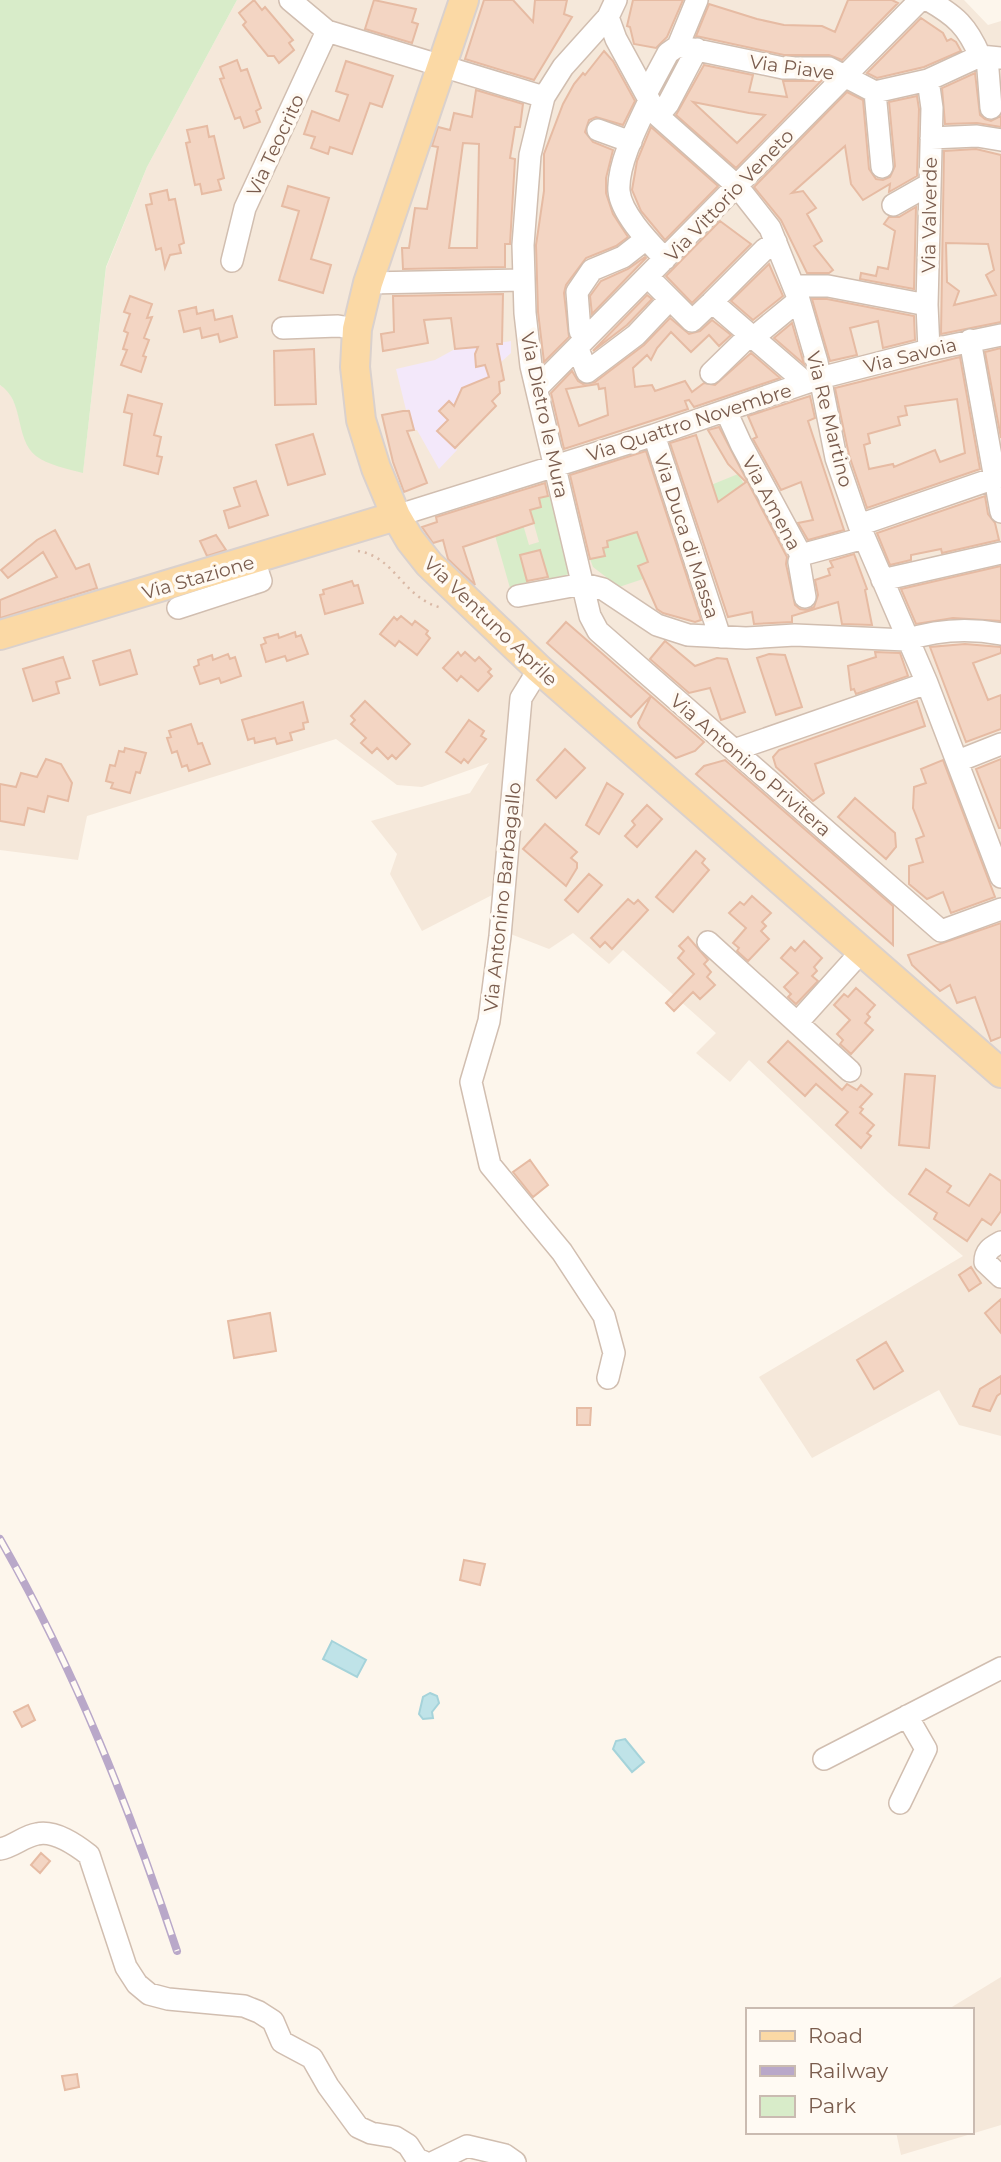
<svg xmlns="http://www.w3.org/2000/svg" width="1001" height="2162" viewBox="0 0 1001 2162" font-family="Montserrat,sans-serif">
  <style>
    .residential { fill: #f5e8da }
    .education { fill: #f3e8fa }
    .green { fill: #d8ecc9 }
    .water { fill: #bfe3e8; stroke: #a5d3da; stroke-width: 2 }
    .building { fill: #f3d5c3; stroke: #e6bba3; stroke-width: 2; fill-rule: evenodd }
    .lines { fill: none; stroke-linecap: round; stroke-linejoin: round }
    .minor-casing { stroke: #d1beb0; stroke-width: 24 }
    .major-casing { stroke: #dad1cd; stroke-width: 32 }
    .path { stroke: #d9b8a5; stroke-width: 2.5; stroke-dasharray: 2 5; stroke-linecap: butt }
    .minor { stroke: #fff; stroke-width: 21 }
    .major { stroke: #fbd9a5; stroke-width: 28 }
    .rail-casing { stroke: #b9a8c9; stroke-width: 8 }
    .rail { stroke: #fffaf3; stroke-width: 5; stroke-dasharray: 16; stroke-linecap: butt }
    .labels { text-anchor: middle; stroke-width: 7; stroke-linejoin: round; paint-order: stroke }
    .street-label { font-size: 19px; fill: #7a5c4d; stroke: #fffaf3 }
  </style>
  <rect width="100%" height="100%" fill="#fdf6ec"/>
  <path class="residential" d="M237,0H964L988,25L1001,21V1436L959,1425L939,1390L812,1458L759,1377L963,1256L888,1192L749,1060L730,1082L696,1053L716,1033L623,950L609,964L573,933L549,949L508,933L496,893L422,931L390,874L397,854L371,821L470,793L489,763L422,787L397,785L336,739L87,816L78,860L0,850V385L8,390L16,406L25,439L83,472L106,268L147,167Z
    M1001,1977V2125L901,2155L896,2132H971V2010H947Z"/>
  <path class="education" d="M511,341V353L501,362L504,380L499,382L500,393L493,401L496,406L455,447L457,450L439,469L417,430H414L409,409L406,410L396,369L435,360L455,349Z"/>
  <path class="green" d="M0,0H237L147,167L106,267L83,473C68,469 48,465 36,456C14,438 25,401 0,385Z
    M738,474L744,484L716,519L711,485Z
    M550,495L570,574L548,579L540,551L520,555L528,584L510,588L492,525L522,521L529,545L539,542L530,510L541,507L539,498Z
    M643,521L651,542L642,546L648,562L638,566L643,579L619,587L593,567L590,559L605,556L603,548L608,547L607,541L628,534Z"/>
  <path class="water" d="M332,1641L366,1660L357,1677L323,1659Z
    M430,1693L437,1696L439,1703L432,1712L433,1718L423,1719L419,1714L423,1697Z
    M625,1739L644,1762L632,1772L613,1749L616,1741Z"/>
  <path class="building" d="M254,0L262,10L265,7L293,40L289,43L294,50L279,63L274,56H268L243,25L246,22L239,13Z
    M374,0L416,9L412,22L418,24L412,43L365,29Z
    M484,0H513L533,22L535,0H567L564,14L572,17L534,80L465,59Z
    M633,0H683L667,37L656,48L634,44L630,27L627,26Z
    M848,0H892L898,3L842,60L829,55H784L696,36L709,4L757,19L784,25L822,26L835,32Z
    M921,18L943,33L947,41L951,39L956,42L961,51L924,67L877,78L867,73Z
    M604,51L613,61L635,101L623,125L596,117L589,120L585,132L593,142L613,150L606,178V193L613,214L628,237L616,246L586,258L566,285L564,293L569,337L544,362L538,312L536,245L544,191V154L563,104L574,84L583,73L585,75Z
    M237,60L241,71L247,69L261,108L256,111L260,122L244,128L240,117L235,119L220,79L224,78L220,67Z
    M346,61L393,76L382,107L370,103L352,154L330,147L328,154L311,148L315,137L304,134L312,111L339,121L348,95L336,91Z
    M704,65L753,75L749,92L787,97L783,81H821L736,168L676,115ZM693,102L749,113L765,115L737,143Z
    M975,73L980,115L985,119L991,121L1001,116V127L977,123L945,124L942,88Z
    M476,90L523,104L520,127H515L510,158L515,159L510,244H505V267L403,269L402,248H409L415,208L427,209L438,147L432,146L438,127L450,130L454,113L472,117ZM463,143L479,144L477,248H449Z
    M847,92L863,100L869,169L876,179L883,180L890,177L895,166L889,102L917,96L919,109L917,176L889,192L890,184L863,200L851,184L845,146L792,193L803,191L816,208L807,214L822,241L814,246L833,270L829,273H807L781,220L754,187Z
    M207,126L209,137L214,136L224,178L218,180L221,190L202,194L200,184L195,185L186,143L190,142L187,130Z
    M651,127L718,186L665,240L641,211L632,190L637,161Z
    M976,149L1001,155V322L941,334L944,151ZM946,243L988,244L994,270L986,275L996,295L954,305L959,291L947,282Z
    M288,186L329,198L311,259L331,265L323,293L279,280L299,211L282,206Z
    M167,190L169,200L175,199L184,243L179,245L181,253L170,255L165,268L161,248L156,250L146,205L152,204L150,194Z
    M916,207L914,289L860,279L861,273L876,276L878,267L888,269L895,231L884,224L889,217H899Z
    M720,221L751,244L692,303L666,276Z
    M645,257L646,258L592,314L590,296L601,281L628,269Z
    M769,264L783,296L753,320L731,301Z
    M503,294L502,344H497L504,380L499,382L500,393L492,401L496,406L455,448L437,431L448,420L439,411L449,401L454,406L462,388L489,377L485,365L476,367L475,354L478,347L455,349L451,318L424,320L428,343L383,351L381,334L394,332L393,296Z
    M647,295L652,299L627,325L593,351Z
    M130,296L152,304L147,318L152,317L144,338L149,340L143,356L146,357L141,372L121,365L127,350L123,349L128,333L124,331L130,314L124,312Z
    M812,299H827L914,316L915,340L883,348L878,321L850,328L857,355L830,361Z
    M196,307L197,314L213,310L215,320L232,316L237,337L220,342L218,334L202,338L200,328L184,332L179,311Z
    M670,318L689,334L700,331L712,320L731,335L719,346L709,335L691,352L671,332L657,348L651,360L647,355L633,368L635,387L652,385L655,391L685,381L692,392L704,383L715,385L751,353L780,378L694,407L689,400L685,401L688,409L564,449L551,393L572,371L578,381L583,384L595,382L644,345ZM598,384L599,389L605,388L608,415L579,426L566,389Z
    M792,323L804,364L774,338Z
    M1001,348V438L985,352Z
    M314,349L316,404L275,405L274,351Z
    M960,357L980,469L867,508L849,455L835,388ZM957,399L965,453L940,462L935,450L894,467L893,464L869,469L864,445L870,443L868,434L900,425L898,417L907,415L905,406Z
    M128,395L162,404L154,435L161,437L157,456L162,457L158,474L124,465L132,414L124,412Z
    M810,396L815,418L808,421L844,530L808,540L798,523L813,520L801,482L781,490L753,439L757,437L748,416Z
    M403,411H409L414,430L407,431L427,483L404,492L393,462L382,415Z
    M719,427L787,557L786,564L795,605L800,609L807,610L814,607L818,595L815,580L830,575L828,569L833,567L830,561L854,554L867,589L865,590L872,625L842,624L838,602L792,616V622L754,624L752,612L728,617L670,443L696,435L718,502L746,482L728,464L708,430Z
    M313,434L325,474L288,485L276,445Z
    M646,451L701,620L695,622L663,613L657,609L638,566L648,562L637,532L607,541L608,547L603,548L605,556L590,559L570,475Z
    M256,481L268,515L229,528L224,511L240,506L234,488Z
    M545,483L548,496L539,498L541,507L530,510L534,523L463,547L475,585L448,559L443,540L433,543L422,527L437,522L436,517Z
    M985,496L988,514L995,523L999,540L942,553L941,549L911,555V560L890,565L877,533Z
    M55,530L76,569L89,564L97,588L0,618V600L57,577L43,552L8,578L1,570L37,540Z
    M216,535L226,550L207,556L200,541Z
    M540,550L548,577L527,581L520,555Z
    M1001,566V621L953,618L916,624L901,589Z
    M352,581L354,586L358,585L363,603L325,614L320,595L324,594L323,590Z
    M401,616L412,625L415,621L428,631L426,634L430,638L417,655L399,641L395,646L380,634L394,617L397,620Z
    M566,622L651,696L631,717L547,643Z
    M295,632L296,637L301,635L308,654L287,661L285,656L266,662L261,645L266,643L264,638L278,634L279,638Z
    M665,641L695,666L717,658L727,659L745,712L721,720L710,688L689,693L650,659Z
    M965,644L1001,647V653L973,663L988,700L1001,695V729L966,742L930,647Z
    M130,650L137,674L100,685L93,661Z
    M458,652L461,656L465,652L475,661L479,657L491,669L488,672L492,676L478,691L461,676L457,681L443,668Z
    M875,652L900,653L908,676L856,694L854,689L851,690L848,666L876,657Z
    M228,654L230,659L235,657L241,676L221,683L219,678L200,684L194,667L199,665L198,660L212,655L213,660Z
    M769,654L785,655L802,707L776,715L757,658Z
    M63,657L70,678L56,682L59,693L33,701L23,669Z
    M651,696L704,742L695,751L676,758L640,727L638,723Z
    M365,701L410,744L396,759L392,755L388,759L377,748L372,753L361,743L366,738L351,724L355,720L351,716Z
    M917,701L925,726L815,764L824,793L813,801L776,767L773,757L779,750Z
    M303,702L308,722L303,723L304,729L290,733L292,740L277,744L275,738L255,743L254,738L248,740L242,720Z
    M469,720L484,731L481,736L486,739L468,763L464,759L461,763L446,752Z
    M191,724L198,744L202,743L210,764L189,771L187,765L182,767L177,751L172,753L167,738L171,737L169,731Z
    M125,748L146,753L140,773L136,772L130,793L111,788L113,783L106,781L110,765L115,766L119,751L124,752Z
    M565,749L585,768L556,798L537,780Z
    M46,759L61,764L72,783L68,801L48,796L44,812L28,808L24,825L0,821V784L16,787L21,773L37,777Z
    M1001,759V828H999L976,769Z
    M725,760L893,906V945L696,774L704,766Z
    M943,760L995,897L951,913L943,892L927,899L909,884V866L923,862L916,839L924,836L913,808L914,787L926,783L921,769Z
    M607,783L623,794L599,834L586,825Z
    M855,798L895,833L896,847L886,859L838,817Z
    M647,805L662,819L637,847L625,836L635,825L632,821Z
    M545,824L577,852L571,858L577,863V868L566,886L523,849Z
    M696,851L705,859L702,863L709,870L673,912L656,897Z
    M589,874L602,885L578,912L565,900Z
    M752,896L771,913L762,922L766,926L761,931L769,939L748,961L737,951L739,948L733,943L746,928L729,913L740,902L744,905Z
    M628,899L634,904L638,900L648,910L612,949L605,942L600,947L591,938Z
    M1001,923V1037L991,1041L975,997L957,1003L950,985L940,991L912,965L908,955Z
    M688,937L708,960L704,964L711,972L707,977L715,985L700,999L693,992L674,1011L666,1003L694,974L678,958L684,951L679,946Z
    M804,941L822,958L814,967L817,971L812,976L818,981L796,1004L788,997L791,994L784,987L798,973L781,958L791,947L795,951Z
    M856,988L875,1005L867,1014L870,1017L865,1023L873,1030L851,1054L840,1044L843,1040L837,1034L850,1020L834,1005L844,994L848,997Z
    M788,1041L842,1090L847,1084L857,1090L861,1085L872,1094L860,1107L863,1109L860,1113L874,1125L867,1133L871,1136L861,1148L836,1125L848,1112L816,1084L805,1096L768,1062Z
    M905,1074L935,1076L929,1148L899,1145Z
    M530,1160L548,1185L533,1197L513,1172Z
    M926,1169L951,1186L947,1192L969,1206L990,1174L1001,1181V1211L991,1225L982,1219L967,1241L934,1219L937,1213L909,1194Z
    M971,1267L981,1283L969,1291L959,1275Z
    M1001,1299V1333L985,1313Z
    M270,1313L276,1351L234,1358L228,1321Z
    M886,1342L903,1371L874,1389L857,1360Z
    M1001,1376V1393L997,1396L990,1411L973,1406L980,1389Z
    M577,1408H591L590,1425H577Z
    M464,1560L485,1564L480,1585L460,1580Z
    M28,1705L35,1720L22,1727L14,1712Z
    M41,1853L50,1861L40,1873L31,1865Z
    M77,2074L79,2087L65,2090L62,2076Z"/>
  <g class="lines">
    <defs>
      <path id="minor" d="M290,0L327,31L544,97
        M616,0L608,17L563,67L544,97L530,155L523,245L525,313L531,366L590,616L598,631L941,931L1001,909
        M928,0C956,16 967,26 980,56L1001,58
        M608,17L616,39L658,116L737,186L770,228L799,300L817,362L836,458L859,525L927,683L1001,877
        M678,46L783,68H829L875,92L928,80L980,56
        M987,57L991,108
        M928,80L932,108L927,305L929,350
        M875,92L882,167
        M646,94L668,53L678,46L697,0
        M649,101C638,124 617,165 619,191C621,214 650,243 665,259
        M658,116L668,104L697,49
        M598,130L631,142
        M931,138L977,136L1001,140
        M893,205L930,184
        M232,261L245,208L327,31
        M648,277L692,321L712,302L806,383
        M368,283L523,280
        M795,286H828L927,305
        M712,302L765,249L776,242
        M283,328L338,326L357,329
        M580,331L577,292L592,270L623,257L646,239
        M754,337L799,300
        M970,340L1001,512
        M578,349L587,372L636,335L670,299
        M711,373L751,334
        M537,388L920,0
        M726,411L741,444L801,555L799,562L805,597
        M654,435L720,637
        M396,516L654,435L820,378L929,350L1001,335
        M859,525L1001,476
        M801,555L864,538
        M882,580L1001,553
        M518,596L583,584L603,589L657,625L688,635L746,638L795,635L906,640C936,630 970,628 1001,634
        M178,608L261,581L254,560
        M539,669L521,698L500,936L489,1021L471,1082L490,1165L562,1252L604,1316L614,1353L608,1378
        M734,750L927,683
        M958,761L1001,744
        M708,942L850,1071
        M797,1023L861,952
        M1001,1242C992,1247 985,1250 985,1262L1001,1277
        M824,1759L1001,1668
        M900,1803L926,1749L907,1716
        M0,1849C13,1847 24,1836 37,1834C55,1830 76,1845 89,1855L126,1967L137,1984L149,1994L168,1999L244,2006L259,2012L273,2021L282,2042L312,2058L328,2086L358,2127L371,2133L395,2137L408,2145L417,2159L424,2162
        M434,2162L467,2146L505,2155L515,2162"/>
      <path id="major" d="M464,0L368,283L357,329L355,367L361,420L376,468L396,516L410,540L429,564L539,669L1001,1073
        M0,635L396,516"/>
    </defs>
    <use href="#minor" class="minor-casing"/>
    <use href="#major" class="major-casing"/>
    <path class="path" d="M358,551C396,557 402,598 442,608"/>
    <use href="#minor" class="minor"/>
    <use href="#major" class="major"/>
    <defs>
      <path id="rail" d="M0,1539C75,1670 130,1809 177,1951"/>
    </defs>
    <use href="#rail" class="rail-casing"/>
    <use href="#rail" class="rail"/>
  </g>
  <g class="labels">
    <g class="street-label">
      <text transform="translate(792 67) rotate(8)" y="7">Via Piave</text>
      <text transform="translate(275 145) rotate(-65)" y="7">Via Teocrito</text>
      <text transform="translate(729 195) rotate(-46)" y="7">Via Vittorio Veneto</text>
      <text transform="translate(929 215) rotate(-89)" y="7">Via Valverde</text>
      <text transform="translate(910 355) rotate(-14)" y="7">Via Savoia</text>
      <text transform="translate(545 415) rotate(78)" y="7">Via Dietro le Mura</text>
      <text transform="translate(830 419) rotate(76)" y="7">Via Re Martino</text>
      <text transform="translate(689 422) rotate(-18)" y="7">Via Quattro Novembre</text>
      <text transform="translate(772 503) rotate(62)" y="7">Via Amena</text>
      <text transform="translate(687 536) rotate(72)" y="7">Via Duca di Massa</text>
      <text transform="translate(198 577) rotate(-16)" y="7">Via Stazione</text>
      <text transform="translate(491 621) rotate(44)" y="7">Via Ventuno Aprile</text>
      <text transform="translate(751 765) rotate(41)" y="7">Via Antonino Privitera</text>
      <text transform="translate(502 897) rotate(-84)" y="7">Via Antonino Barbagallo</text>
    </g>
  </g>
  <rect x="746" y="2008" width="228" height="126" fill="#fffaf3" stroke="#cabbb1" stroke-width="2"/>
  <rect x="760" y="2031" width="35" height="10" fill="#fbd9a5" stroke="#cabbb1" stroke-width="2"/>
  <text x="808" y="2043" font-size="21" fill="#7a5c4d">Road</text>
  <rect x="760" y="2066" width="35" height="10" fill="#b9a8c9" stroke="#cabbb1" stroke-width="2"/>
  <text x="808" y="2078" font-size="21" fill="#7a5c4d">Railway</text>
  <rect x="760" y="2096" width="35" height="21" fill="#d8ecc9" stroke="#cabbb1" stroke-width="2"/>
  <text x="808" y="2113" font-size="21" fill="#7a5c4d">Park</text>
</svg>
